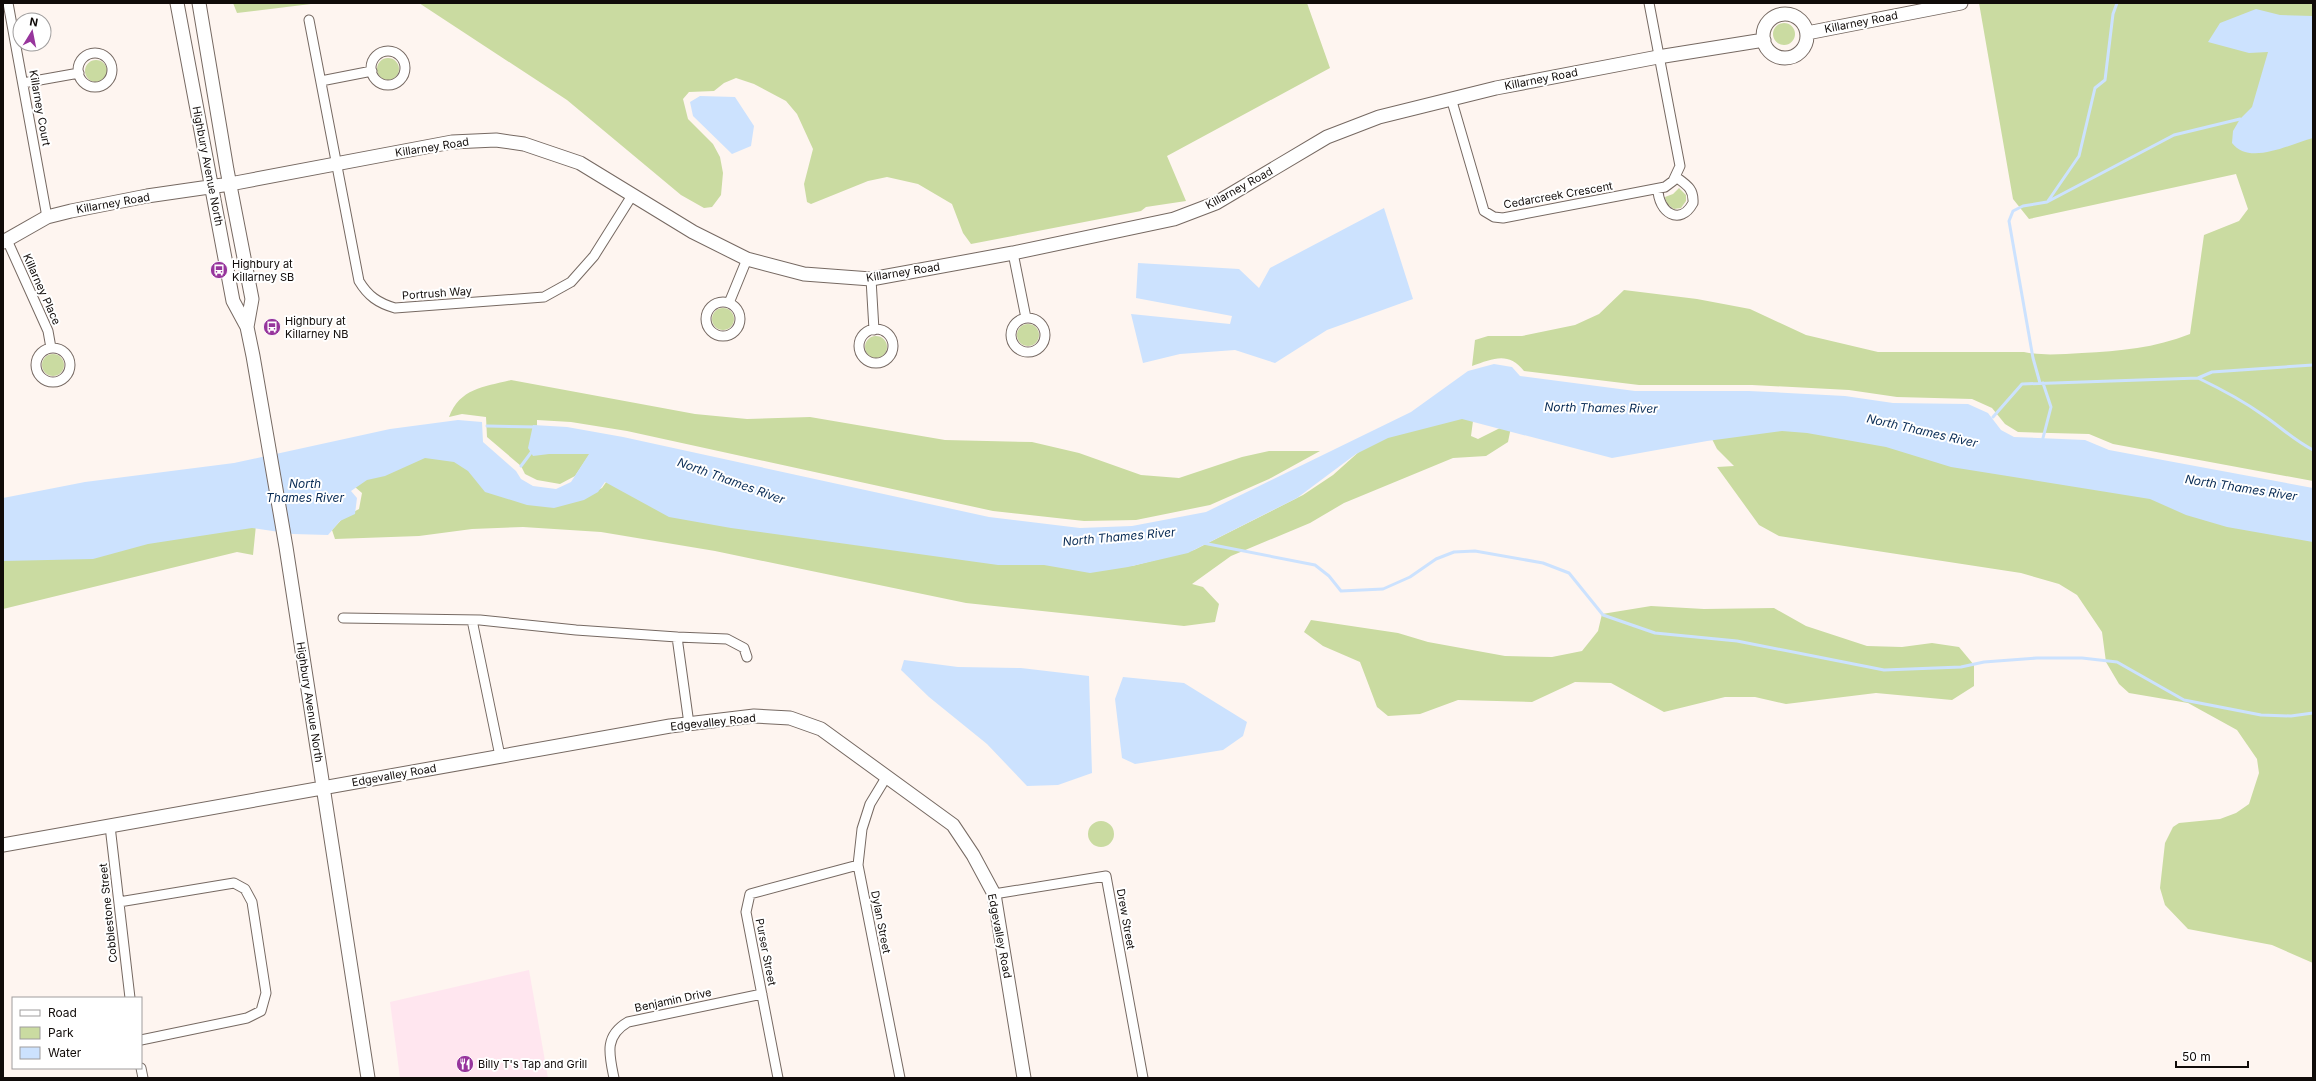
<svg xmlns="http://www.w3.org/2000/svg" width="2316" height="1081" viewBox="0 0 2316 1081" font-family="Inter,sans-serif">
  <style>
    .commercial { fill: #ffe6ef }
    .green { fill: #cadba1 }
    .water { fill: #cce2fe }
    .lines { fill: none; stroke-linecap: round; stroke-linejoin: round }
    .stream { stroke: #cce2fe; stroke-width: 3 }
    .street-casing { stroke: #766962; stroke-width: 11 }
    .secondary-casing { stroke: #766962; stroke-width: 15 }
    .street { stroke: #fff; stroke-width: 9 }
    .secondary { stroke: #fff; stroke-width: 13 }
    .labels { text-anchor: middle; stroke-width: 4; stroke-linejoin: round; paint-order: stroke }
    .street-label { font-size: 11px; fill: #100b09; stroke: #fff }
    .poi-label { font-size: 11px; fill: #100b09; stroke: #fff; text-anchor: start }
    .water-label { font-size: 12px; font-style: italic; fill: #072a54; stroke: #fff }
  </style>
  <rect width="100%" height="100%" fill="#fef5f0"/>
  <path class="commercial" d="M529,970L548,1078H400L390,1002Z"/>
  <path class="green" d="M233,3H319L237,13Z
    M419,3H1307L1330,68L1167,156L1186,201L1146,207L1141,211L971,244L963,233L952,204L918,184L887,177L868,181L811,204L807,202L804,184L813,149L797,114L786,101L754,84L736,78L724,83L714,91L689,92L683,99L688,119L713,144L720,157L723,173L721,195L712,207L704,208L681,195L567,100Z
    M1979,3H2313V481L2113,444L2089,434L2018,432L2005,424L1992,408L1972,399L1897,397L1849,390L1752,385H1639L1524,371C1508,351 1493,359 1472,366L1475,340L1488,336H1522L1575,325L1599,314L1624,290L1697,299L1750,309L1806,335L1878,352H2024C2044,356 2062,354 2082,353C2120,351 2155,348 2190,334L2204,235L2239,221L2248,209L2236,174L2029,219L2013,199Z
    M1773 34a11 11 0 1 1 22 0a11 11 0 1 1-22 0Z
    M377 69a11 11 0 1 1 22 0a11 11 0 1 1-22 0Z
    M85 71a11 11 0 1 1 22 0a11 11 0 1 1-22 0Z
    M1679,188L1686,195V201L1681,208L1674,209L1667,204L1665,197L1673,194Z
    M712 319a11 11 0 1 1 22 0a11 11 0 1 1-22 0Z
    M1017 335a11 11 0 1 1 22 0a11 11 0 1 1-22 0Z
    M865 347a11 11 0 1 1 22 0a11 11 0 1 1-22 0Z
    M42 365a11 11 0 1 1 22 0a11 11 0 1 1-22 0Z
    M511,380L695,414L747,419L810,417L945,440L1032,442L1079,453L1141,475L1179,478L1242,457L1269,451H1320L1269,479L1210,505L1136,520L1084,521L993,511L627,431L571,422L537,420V427L593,449L575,476L560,484L537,480L525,474L521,466L487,437L486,417L462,414L449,417C460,388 484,387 511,380Z
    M1465,415L1473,421L1471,436L1478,439L1506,425L1511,427L1508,442L1486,456L1453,458L1344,503L1310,523L1231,556L1192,584L1203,587L1219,604L1215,622L1184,626L966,603L715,551L601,532L523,527L472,529L419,536L335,539L332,530L344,517L359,509L362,493L355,487L372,475L429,454L457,458L489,488L588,495L602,488L609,478L1132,566L1194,550L1303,495L1333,475L1361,450L1393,434Z
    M1786,427L2154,496L2313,538V963L2272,945L2188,929L2165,905L2160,888L2165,843L2173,827L2179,823L2220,819L2236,813L2249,804L2259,773L2257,759L2237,730L2188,703L2129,693L2119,684L2106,662L2102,632L2077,595L2059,584L2021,573L1779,536L1759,525L1717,467L1734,466L1717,449L1711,437Z
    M256,525L253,555L237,552L3,609V557L153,541Z
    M1651,606L1704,609L1774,608L1806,626L1867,646L1902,647L1932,643L1959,647L1974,665V686L1952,700L1876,693L1786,704L1755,697H1725L1664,712L1611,683L1575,682L1532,702L1458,700L1420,714L1388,716L1377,707L1360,662L1323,646L1304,632L1311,620L1398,633L1428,642L1505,656L1552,657L1582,651L1598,631L1602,614Z
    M1088 834a13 13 0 1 1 26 0a13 13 0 1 1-26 0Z"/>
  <path class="water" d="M2256,9L2280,15L2313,16V138C2290,144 2249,166 2232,143L2233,131L2240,119L2252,107L2268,52L2249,53L2208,42L2220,23Z
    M700,96L735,97L754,126L751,146L732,154L693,116L690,102Z
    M1384,208L1413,299L1327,330L1275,363L1235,350L1180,354L1143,363L1131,314L1230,324L1232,316L1136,298L1138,263L1239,269L1259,288L1270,268Z
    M1494,364L1512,367L1520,376L1635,391H1749L1845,396L1893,403L1968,404L1988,413L2001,430L2014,437L2085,440L2109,450L2313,488V542L2227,527L2186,515L2150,499L1951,467L1886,447L1807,433L1782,431L1707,441L1612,458L1462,419L1388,438L1356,454L1297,498L1188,553L1128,567L1090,573L1044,565H998L731,528L669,517L605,482L598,492L584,500L554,508L527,505L485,492L468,471L454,462L425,458L385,476L367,480L351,491L357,498L355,514L340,521L328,535L293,534L252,528L148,544L93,559L3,561V498L85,482L234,463L390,429L458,420L482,422L483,442L516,471L521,479L533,486L556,489L571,482L589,454H549L533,456L528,448L533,425L567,427L623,437L989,517L1080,528L1132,526L1206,512L1411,412L1468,371Z
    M904,660L958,667L1021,668L1089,676L1092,773L1058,785L1027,786L987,744L929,697L901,670Z
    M1123,677L1184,683L1247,722L1243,736L1223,750L1135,764L1122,758L1115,699Z"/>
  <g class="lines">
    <path class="stream" d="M2048,201L2079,156L2095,88L2105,80L2113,14L2117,3
      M2198,378C2221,389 2242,400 2263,415C2281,427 2292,439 2313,450
      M2040,383L2033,358L2009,221L2013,211L2023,206L2047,202L2174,135L2240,119
      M2043,383L2051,407L2043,438
      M1993,417L2022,384L2198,378L2212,372L2313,365
      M487,426L537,427
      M521,466L533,450
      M1203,543L1315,565L1329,576L1341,591L1383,589L1410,577L1436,559L1454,552L1475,551L1543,563L1569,573L1603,615L1655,633L1737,641L1884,670L1961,667L1984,662L2037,658H2082L2117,662L2184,700L2261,715L2291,716L2313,713"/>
    <defs>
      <path id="street" d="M8,3L47,217
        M309,20L359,281C368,296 378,303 395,308L544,297L571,282L594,256L633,194
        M371 68a17 17 0 1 1 34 0a17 17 0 1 1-34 0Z
        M78 70a17 17 0 1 1 34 0a17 17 0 1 1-34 0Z
        M321,81L372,71
        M23,83L79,73
        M1451,98L1484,211L1494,217L1503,218L1665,187L1673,181L1680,166L1649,3
        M1658,189C1658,212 1680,227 1693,203C1694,189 1687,185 1676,177
        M7,240L48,331L51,348
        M1013,253L1026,318
        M871,279L874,330
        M706 319a17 17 0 1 1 34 0a17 17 0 1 1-34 0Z
        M729,303L747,259
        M1011 335a17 17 0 1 1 34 0a17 17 0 1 1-34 0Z
        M859 346a17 17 0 1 1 34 0a17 17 0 1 1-34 0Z
        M36 365a17 17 0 1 1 34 0a17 17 0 1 1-34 0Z
        M343,618L480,620L576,630L677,637L689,724
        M472,620L500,756
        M677,637L727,639L744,648L747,657
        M887,776L870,804L862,829L858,865L900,1078
        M110,826L130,998
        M994,894L1106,876L1143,1078
        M119,902L234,883L245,889L252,902L266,993L261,1011L247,1018L141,1040
        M141,1068L143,1078
        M614,1078C609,1054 604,1036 628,1022L762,994
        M778,1078L746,912L750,894L858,865"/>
      <path id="secondary" d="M177,3L233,301L247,327L253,356L286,547L368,1078
        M199,3L227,170L252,299L247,327
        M1763 36a22 22 0 1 1 44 0a22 22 0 1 1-44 0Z
        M1807,33L1961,3
        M3,242L47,217L71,211L147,196L230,184L452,142L496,140L524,144L580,163L693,232L747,259L804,274L871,279L1013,253L1174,219L1216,203L1327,137L1379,117L1496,88L1658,57L1764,40
        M3,845L670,726L754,716L790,718L821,729L953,825L973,855L994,894L1024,1078"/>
    </defs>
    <use href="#street" class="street-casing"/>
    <use href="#secondary" class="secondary-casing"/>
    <use href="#street" class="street"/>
    <use href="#secondary" class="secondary"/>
  </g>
  <defs>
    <symbol id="bus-disc" viewBox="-11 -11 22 22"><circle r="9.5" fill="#97359c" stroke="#fff"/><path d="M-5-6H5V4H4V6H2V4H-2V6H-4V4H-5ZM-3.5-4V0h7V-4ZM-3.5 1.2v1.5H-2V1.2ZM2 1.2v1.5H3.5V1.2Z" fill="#fff"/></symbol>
    <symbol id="restaurant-disc" viewBox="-11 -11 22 22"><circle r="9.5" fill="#97359c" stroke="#fff"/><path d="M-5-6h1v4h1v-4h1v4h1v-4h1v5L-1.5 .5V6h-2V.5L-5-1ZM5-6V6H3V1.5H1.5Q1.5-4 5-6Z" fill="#fff"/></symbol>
  </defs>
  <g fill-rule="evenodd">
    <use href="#bus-disc" x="209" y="260" width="20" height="20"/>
    <use href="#bus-disc" x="262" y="317" width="20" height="20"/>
    <use href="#restaurant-disc" x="455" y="1054" width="20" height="20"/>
  </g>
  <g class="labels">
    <g class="street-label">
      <text transform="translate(1861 22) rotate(-11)" y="4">Killarney Road</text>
      <text transform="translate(1541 79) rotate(-11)" y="4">Killarney Road</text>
      <text transform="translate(40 108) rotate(80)" y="4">Killarney Court</text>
      <text transform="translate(432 147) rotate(-9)" y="4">Killarney Road</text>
      <text transform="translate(208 166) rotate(79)" y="4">Highbury Avenue North</text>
      <text transform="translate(1239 188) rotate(-29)" y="4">Killarney Road</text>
      <text transform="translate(1558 195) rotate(-10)" y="4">Cedarcreek Crescent</text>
      <text transform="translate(113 203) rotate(-10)" y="4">Killarney Road</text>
      <text transform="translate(903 272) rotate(-9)" y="4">Killarney Road</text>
      <text transform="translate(42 289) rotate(66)" y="4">Killarney Place</text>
      <text transform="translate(437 293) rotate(-4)" y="4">Portrush Way</text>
      <text transform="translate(310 702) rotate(81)" y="4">Highbury Avenue North</text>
      <text transform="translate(713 722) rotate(-6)" y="4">Edgevalley Road</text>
      <text transform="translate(394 775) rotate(-10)" y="4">Edgevalley Road</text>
      <text transform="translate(108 913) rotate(-96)" y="4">Cobblestone Street</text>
      <text transform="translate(1126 919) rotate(80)" y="4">Drew Street</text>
      <text transform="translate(881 922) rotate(79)" y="4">Dylan Street</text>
      <text transform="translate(1000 936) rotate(79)" y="4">Edgevalley Road</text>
      <text transform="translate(766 952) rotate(79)" y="4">Purser Street</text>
      <text transform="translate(673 1000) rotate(-12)" y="4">Benjamin Drive</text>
    </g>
    <g class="poi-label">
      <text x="232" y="268">Highbury at<tspan x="232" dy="13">Killarney SB</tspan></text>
      <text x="285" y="325">Highbury at<tspan x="285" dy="13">Killarney NB</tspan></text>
      <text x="478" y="1068">Billy T's Tap and Grill</text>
    </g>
    <g class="water-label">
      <text transform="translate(1601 408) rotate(1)" y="4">North Thames River</text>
      <text transform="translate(1922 431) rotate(13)" y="4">North Thames River</text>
      <text transform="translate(731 481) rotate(20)" y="4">North Thames River</text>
      <text x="305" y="488">North<tspan x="305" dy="14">Thames River</tspan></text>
      <text transform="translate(2241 488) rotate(9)" y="4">North Thames River</text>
      <text transform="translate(1119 537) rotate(-5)" y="4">North Thames River</text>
    </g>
  </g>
  <rect width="2316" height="1081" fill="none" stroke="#100b09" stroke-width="8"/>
  <rect x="12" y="997" width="130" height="72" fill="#ffffff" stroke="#9f9d9d"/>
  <rect x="20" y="1010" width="20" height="6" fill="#ffffff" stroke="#9f9d9d"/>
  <text x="48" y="1017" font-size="12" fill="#100b09">Road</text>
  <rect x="20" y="1027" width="20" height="12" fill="#cadba1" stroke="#9f9d9d"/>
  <text x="48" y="1037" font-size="12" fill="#100b09">Park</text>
  <rect x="20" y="1047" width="20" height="12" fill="#cce2fe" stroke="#9f9d9d"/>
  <text x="48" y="1057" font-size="12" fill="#100b09">Water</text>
  <g transform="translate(32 32) rotate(10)"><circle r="19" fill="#ffffff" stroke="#9f9d9d"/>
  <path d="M0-3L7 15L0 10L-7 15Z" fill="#97359c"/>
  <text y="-6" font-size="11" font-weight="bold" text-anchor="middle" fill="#100b09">N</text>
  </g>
  <path d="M2176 1061v6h72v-6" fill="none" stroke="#100b09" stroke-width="2"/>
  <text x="2182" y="1061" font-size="12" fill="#100b09" stroke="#ffffff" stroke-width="3" paint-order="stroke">50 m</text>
</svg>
